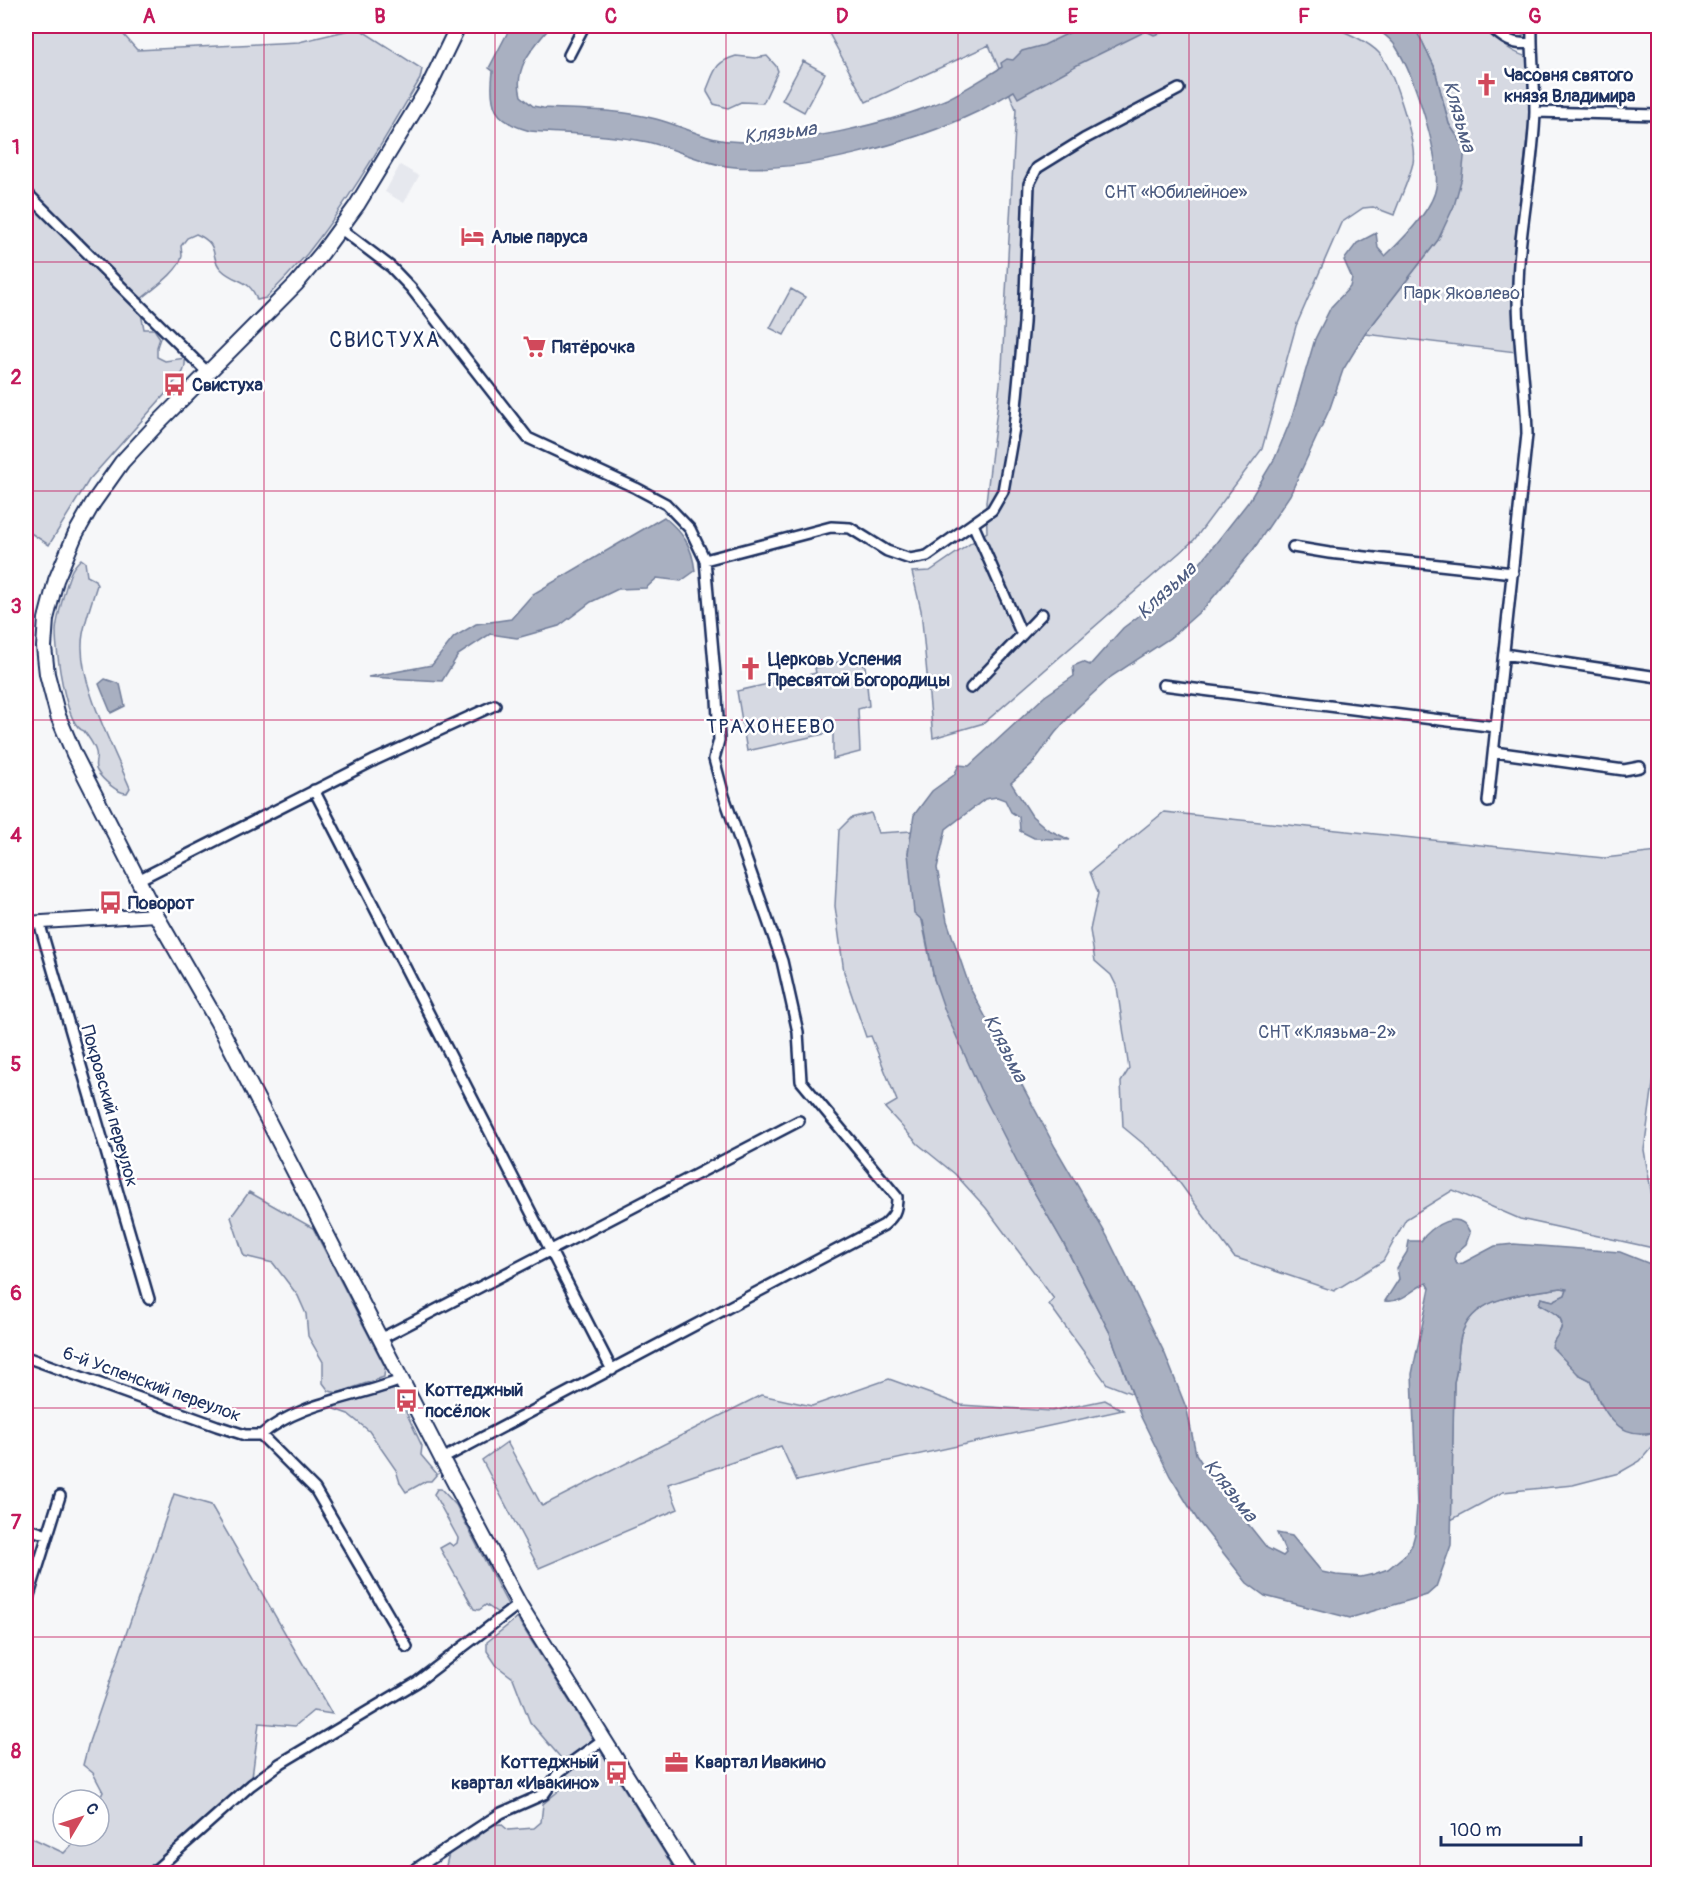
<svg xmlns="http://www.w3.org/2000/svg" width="1684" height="1899" viewBox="0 0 1684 1899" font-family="Pangolin,sans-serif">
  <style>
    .built { fill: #e6e8ee }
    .green { fill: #d6d9e2; stroke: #7884a0; stroke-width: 1.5 }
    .water { fill: #a9b0c1; stroke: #707c99; stroke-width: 1.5 }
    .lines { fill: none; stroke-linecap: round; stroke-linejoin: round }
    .minor-casing { stroke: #1b2f5e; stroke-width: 14 }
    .tertiary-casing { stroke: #1b2f5e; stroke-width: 16 }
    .secondary-casing { stroke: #1b2f5e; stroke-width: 18 }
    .minor { stroke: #fff; stroke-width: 9 }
    .tertiary { stroke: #fff; stroke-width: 12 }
    .secondary { stroke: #fff; stroke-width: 14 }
    .grid { fill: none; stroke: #c2185b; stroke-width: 1.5; stroke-opacity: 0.55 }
    .labels { text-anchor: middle; stroke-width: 5; stroke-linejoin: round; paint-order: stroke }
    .poi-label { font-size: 18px; font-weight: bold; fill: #1b2f5e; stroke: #fff; text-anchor: start }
    .park-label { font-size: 18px; fill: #4a5a7f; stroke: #fff }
    .street-label { font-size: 18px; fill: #1b2f5e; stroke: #fff }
    .water-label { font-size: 20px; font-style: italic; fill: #4d5c81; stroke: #fff }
    .neighbourhood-label { font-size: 20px; letter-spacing: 1.5px; fill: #1b2f5e; stroke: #fff }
    .quarter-label { font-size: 21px; letter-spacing: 1.5px; fill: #1b2f5e; stroke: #fff }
    .neatline { fill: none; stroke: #c2185b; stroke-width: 2 }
    .grid-label { font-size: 20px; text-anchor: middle; font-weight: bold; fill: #c2185b }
  </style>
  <rect width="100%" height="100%" fill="#f6f7f9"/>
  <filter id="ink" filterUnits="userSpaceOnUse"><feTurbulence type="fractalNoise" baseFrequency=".0167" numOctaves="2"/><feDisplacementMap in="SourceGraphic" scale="12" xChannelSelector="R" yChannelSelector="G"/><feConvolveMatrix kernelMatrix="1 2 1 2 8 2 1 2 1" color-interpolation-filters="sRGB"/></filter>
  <g filter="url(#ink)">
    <path class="built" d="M400,165L419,176L404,203L385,192Z"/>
    <path class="green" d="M26,26H116L137,50L299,42L358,28L422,69L420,79C385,138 350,200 307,254C294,269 280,284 266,298L257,300C250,278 235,283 222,270C208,257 222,245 196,234L187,238L181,246C181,246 182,255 182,256C180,271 153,289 141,299L140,308L144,329H154L160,338L157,347V357L165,361L185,358C187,377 175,377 167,392L89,480L49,545L26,530V62L28,60L26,57Z
      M825,26H1331C1345,32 1368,41 1379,53C1393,69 1417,143 1413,163C1409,180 1400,198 1394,215L1373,207L1363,208L1341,223L1296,326L1262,449L1194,540L984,723L933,738L921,610L912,572L930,571L987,532L986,502L1002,367L1016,109L989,45L866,102Z
      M1413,26H1484C1497,40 1508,51 1527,57L1530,114L1515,240L1514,297L1516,352L1365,334L1438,240L1465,148L1449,124L1434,66L1422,41Z
      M1495,26H1527C1524,48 1505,33 1495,26Z
      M736,56L755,58L767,56L776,66L778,71L763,103L741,102L728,108L714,104L707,92V89C715,70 715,62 736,56Z
      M803,61L825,73L804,112L782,100Z
      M791,289L805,297L784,335L770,328Z
      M81,559L85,562L87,576L95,580L97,585C92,601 86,618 83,634C75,677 113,747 130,788L127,793C118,794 102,779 97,771C93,765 98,759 96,752C94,744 88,737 84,731C65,726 56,651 56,632C56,621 67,580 72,570C74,566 78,562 81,559Z
      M842,661L865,665L869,706L858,709L860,752L833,759V732L747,751L737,691L816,673L815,668Z
      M1164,812L1604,858L1658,852V1047L1644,1150L1658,1231V1249L1520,1219L1453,1190L1406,1219L1383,1261L1334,1291L1234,1257L1163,1160L1123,1127L1121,1082L1129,1069L1117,987L1111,975L1095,961L1090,930L1098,893L1090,872Z
      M871,813L878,833L912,831L908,853L934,979L1022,1171L1064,1244L1110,1333L1133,1394L1107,1384L1049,1304L1054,1299L986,1208L955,1174L918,1144L885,1108L897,1101L871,1036L866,1037L844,972L835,906L839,830L851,818Z
      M249,1192L313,1228L385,1367L384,1377L338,1393L329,1391L323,1383V1362L308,1336L306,1314L298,1296L273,1263L244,1256L231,1217Z
      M1561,1288L1567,1289L1565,1295L1553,1301L1541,1298L1539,1304C1558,1316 1571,1318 1554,1341L1578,1374L1590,1380L1600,1403L1643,1435L1658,1431V1440L1640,1461L1619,1473L1573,1485L1503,1492L1451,1520L1454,1382C1459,1366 1457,1351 1461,1336C1473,1294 1527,1294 1561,1288Z
      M889,1379L961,1405L1052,1411L1105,1400L1123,1410L797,1481L781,1446L668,1484L678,1509L539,1568L482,1460L507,1442L542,1506L761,1395L812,1406Z
      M395,1389L422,1446L421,1455L437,1474L431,1481H426L406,1492L400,1483L396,1470L369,1431L348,1414L334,1409L336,1404Z
      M437,1489H441L456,1505L508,1605L506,1609L498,1613L486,1605L479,1610L474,1609L440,1548L449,1543L453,1546L457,1543L458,1538L434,1494Z
      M174,1494L211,1505L332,1714L313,1711L295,1726L259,1723L251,1785L145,1873H26V1835L64,1853L80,1836H99V1800L103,1792L93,1773L83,1765L89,1742Z
      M517,1618L677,1873L444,1874L449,1853L475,1839L492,1825L501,1824L508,1830L534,1828L541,1822L543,1804L567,1784V1765L530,1722L513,1678L497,1666L487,1651V1642Z"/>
    <path class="water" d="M511,26H551C534,47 513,66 521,96L533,106L543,108C581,110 618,109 656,119C680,125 704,139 729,141C792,147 889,124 947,99C966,90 984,78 1002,67L1001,63L1007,59L1013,60L1022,51L1044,45L1083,26H1184L1154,35L1146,31L1079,64L1018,98L1014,91C1002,98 991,105 979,111C915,142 797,176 726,166C699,162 674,148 648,142C609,134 569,134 530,131C493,121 489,106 493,71L489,68Z
      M1373,26H1413L1422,41L1434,66L1449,124L1465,148L1462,177L1454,206L1438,240L1365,334L1343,370L1330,408L1290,495L1253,550L1205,607L1170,638L1112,676L1075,710L1055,733L1032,764L1011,783L1032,816L1047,829L1070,840L1034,838L1020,831L1019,817L1011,812L1005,800L997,797L985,799L946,829L937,868L947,921L970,988L1055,1147L1107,1236L1165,1354L1187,1410L1196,1454L1210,1476L1267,1548L1283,1556L1286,1553L1277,1533L1292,1536L1322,1572L1336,1575L1361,1577L1374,1574L1388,1569L1406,1554L1412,1545L1415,1534L1417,1506L1412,1374L1430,1288L1427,1283C1411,1289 1403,1303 1385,1301L1399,1279L1397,1268L1407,1252L1409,1241H1421C1431,1226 1460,1207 1470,1233L1466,1244L1456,1253L1454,1259L1457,1264L1463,1263L1495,1246L1514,1244L1620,1252L1658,1267V1431C1617,1442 1604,1413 1590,1380L1578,1374L1552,1347C1553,1341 1556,1338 1559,1333C1569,1317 1550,1310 1539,1304L1541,1298L1553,1301L1565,1295L1567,1289L1561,1288C1527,1294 1473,1294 1461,1336C1457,1351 1459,1366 1454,1382L1451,1545L1436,1587L1427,1595L1350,1618L1265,1596L1247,1583L1198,1521L1170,1476L1141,1417L1110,1333L1064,1244L1022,1171L980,1089L945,1011L934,979L923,921L914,913L908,853L914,815L932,791L954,775L959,765L969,766L1045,696L1074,676L1073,666L1083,662L1090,665L1123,628L1152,606L1201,562L1249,501L1275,458L1292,417L1315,339L1331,307L1350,287L1352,278L1344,260L1357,243L1376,233L1378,248L1385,256C1402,240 1433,210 1436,187C1440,154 1414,75 1396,47C1391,38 1380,32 1373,26Z
      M664,517C683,533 692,545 695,571L681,581L657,578L646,588L618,589L591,602L559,626L517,638L490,634L458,655L442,681L368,677L432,665L454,637L476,624L511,619L533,594Z
      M105,679L120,684L125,706L111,713L99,684Z"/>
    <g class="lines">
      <defs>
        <path id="minor" d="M1490,26C1502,38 1513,46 1531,43
          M569,55L584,26
          M1535,112L1658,115
          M26,192L208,373
          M341,229L391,267L411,288L528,438L636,488L666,504L690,529L705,560L717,698L719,740L714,759L724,796L782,961L798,1032L801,1081L897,1197C897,1211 894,1216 884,1225L442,1459
          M973,524L1022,635
          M1293,547L1329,553L1513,573
          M705,560L831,527L850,528L887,551L910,559L927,556L992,510L1003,491L1014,428L1024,323L1029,184L1037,168L1084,139L1179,89
          M1504,654L1658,677
          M1163,685L1496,727
          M971,688L1042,614
          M1494,752L1624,770L1640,767
          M314,790L612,1370
          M1488,802L1527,434C1526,388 1518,343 1518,298C1517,235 1533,174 1535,112C1535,83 1531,54 1532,26
          M138,880L375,760L495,705
          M39,922L149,1299
          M380,1339L799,1121
          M26,1357L217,1426L245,1435H261L315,1489L407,1647
          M261,1435C300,1402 355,1398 401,1380
          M26,1528L47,1535
          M26,1605L60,1496
          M26,1815V1817
          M151,1874L251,1785L281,1763L417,1682L519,1604
          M408,1874L501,1813L544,1794L560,1771L604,1739"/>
        <path id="tertiary" d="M26,923L156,915"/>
        <path id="secondary" d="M458,26L428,88L357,205L322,253L296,284L159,422L122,462L93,503L75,535L56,580L46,619L44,647L47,674L58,716L74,754L156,915L217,1021L442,1459L519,1604L688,1874"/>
      </defs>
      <use href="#minor" class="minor-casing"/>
      <use href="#tertiary" class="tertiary-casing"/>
      <use href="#secondary" class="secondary-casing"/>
      <use href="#minor" class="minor"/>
      <use href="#tertiary" class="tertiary"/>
      <use href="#secondary" class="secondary"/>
    </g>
  </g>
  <path class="grid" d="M264,26V1874M495,26V1874M726,26V1874M958,26V1874M1189,26V1874M1420,26V1874M26,262H1658M26,491H1658M26,720H1658M26,950H1658M26,1179H1658M26,1408H1658M26,1637H1658"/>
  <defs>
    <symbol id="church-bare" viewBox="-9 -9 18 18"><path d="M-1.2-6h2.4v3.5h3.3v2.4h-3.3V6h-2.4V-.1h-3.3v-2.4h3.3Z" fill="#d1495b" stroke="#fff" stroke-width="2.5" paint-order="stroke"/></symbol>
    <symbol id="hotel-bare" viewBox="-9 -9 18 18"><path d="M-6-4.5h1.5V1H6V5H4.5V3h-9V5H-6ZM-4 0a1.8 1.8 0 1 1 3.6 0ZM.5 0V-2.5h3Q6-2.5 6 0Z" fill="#d1495b" stroke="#fff" stroke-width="2.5" paint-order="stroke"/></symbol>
    <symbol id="supermarket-bare" viewBox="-9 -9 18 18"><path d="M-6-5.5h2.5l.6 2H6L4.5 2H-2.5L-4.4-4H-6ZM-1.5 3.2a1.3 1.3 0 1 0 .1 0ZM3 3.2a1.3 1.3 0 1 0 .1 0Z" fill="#d1495b" stroke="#fff" stroke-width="2.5" paint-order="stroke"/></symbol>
    <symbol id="bus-bare" viewBox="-9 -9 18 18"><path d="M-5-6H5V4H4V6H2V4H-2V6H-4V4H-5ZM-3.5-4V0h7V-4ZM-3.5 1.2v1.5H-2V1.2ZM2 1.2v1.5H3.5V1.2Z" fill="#d1495b" stroke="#fff" stroke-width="2.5" paint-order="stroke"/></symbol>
    <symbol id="office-bare" viewBox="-9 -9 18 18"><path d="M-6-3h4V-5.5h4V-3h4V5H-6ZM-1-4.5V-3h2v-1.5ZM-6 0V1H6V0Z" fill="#d1495b" stroke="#fff" stroke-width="2.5" paint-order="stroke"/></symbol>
  </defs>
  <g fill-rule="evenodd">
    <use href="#church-bare" x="1470" y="68" width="33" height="33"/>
    <use href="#hotel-bare" x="456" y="220" width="33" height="33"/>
    <use href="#supermarket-bare" x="518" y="330" width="33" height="33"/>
    <use href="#bus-bare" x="158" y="368" width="33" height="33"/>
    <use href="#church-bare" x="734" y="652" width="33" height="33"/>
    <use href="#bus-bare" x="94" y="886" width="33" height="33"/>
    <use href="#bus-bare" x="390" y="1384" width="33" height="33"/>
    <use href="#office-bare" x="660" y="1746" width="33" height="33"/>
    <use href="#bus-bare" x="600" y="1756" width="33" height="33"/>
  </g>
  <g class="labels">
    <g class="poi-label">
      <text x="1504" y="81">Часовня святого<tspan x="1504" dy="21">князя Владимира</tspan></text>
      <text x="491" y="243">Алые паруса</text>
      <text x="552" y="353">Пятёрочка</text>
      <text x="192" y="391">Свистуха</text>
      <text x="768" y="665">Церковь Успения<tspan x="768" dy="21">Пресвятой Богородицы</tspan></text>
      <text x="128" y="909">Поворот</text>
      <text x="425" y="1396">Коттеджный<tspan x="425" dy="21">посёлок</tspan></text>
      <text x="599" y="1768" text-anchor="end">Коттеджный<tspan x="599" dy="21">квартал «Ивакино»</tspan></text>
      <text x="695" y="1768">Квартал Ивакино</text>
    </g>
    <g class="park-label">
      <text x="1176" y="198">СНТ «Юбилейное»</text>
      <text x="1462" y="299">Парк Яковлево</text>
      <text x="1327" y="1038">СНТ «Клязьма-2»</text>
    </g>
    <g class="street-label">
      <text transform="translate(110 1106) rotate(74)" y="6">Покровский переулок</text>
      <text transform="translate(152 1384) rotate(20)" y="6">6-й Успенский переулок</text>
    </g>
    <g class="water-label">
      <text transform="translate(1460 116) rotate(74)" y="7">Клязьма</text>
      <text transform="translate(780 132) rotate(-7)" y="7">Клязьма</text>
      <text transform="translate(1166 590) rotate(-43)" y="7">Клязьма</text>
      <text transform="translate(1006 1048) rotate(63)" y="7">Клязьма</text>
      <text transform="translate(1231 1490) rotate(52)" y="7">Клязьма</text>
    </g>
    <g class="neighbourhood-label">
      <text x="771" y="733">ТРАХОНЕЕВО</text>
    </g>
    <g class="quarter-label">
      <text x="385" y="347">СВИСТУХА</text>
    </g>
  </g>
  <rect width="1684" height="1899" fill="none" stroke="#fff" stroke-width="66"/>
  <g transform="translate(81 1818) rotate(51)"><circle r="28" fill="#ffffff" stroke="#a4acbf" stroke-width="1.5"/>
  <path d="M0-4.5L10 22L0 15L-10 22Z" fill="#d1495b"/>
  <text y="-9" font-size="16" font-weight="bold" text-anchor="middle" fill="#1b2f5e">С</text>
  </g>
  <path d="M1441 1836v9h140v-9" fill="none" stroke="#1b2f5e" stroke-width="3"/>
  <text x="1450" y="1836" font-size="18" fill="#1b2f5e" stroke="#ffffff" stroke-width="4.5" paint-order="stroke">100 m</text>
  <rect x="33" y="33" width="1618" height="1833" class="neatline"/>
  <g class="grid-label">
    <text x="149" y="23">A</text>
    <text x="380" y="23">B</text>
    <text x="611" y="23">C</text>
    <text x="842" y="23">D</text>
    <text x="1073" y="23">E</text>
    <text x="1304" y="23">F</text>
    <text x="1535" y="23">G</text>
    <text x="16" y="154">1</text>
    <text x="16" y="384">2</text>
    <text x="16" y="613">3</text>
    <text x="16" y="842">4</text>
    <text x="16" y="1071">5</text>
    <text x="16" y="1300">6</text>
    <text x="16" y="1529">7</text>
    <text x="16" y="1758">8</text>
  </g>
</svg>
